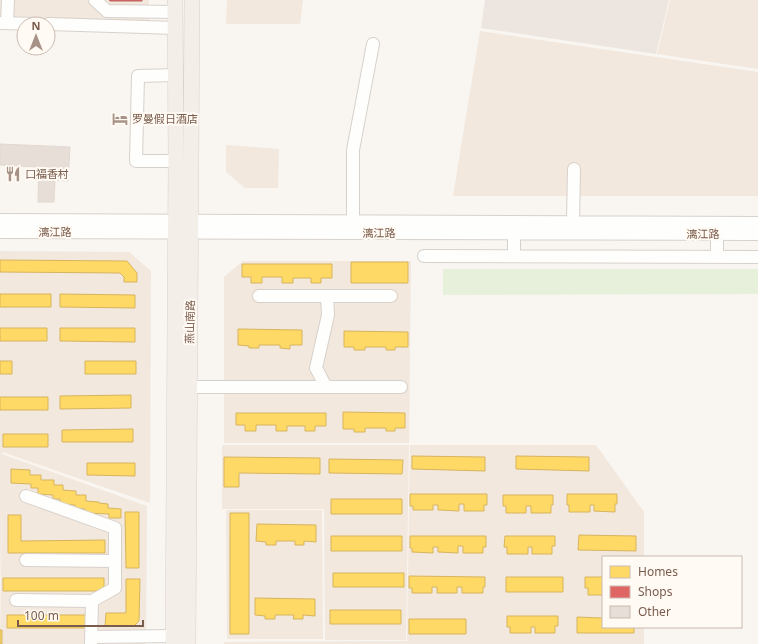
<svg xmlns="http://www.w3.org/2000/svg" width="758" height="644" viewBox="0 0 758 644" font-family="'Noto Sans','Noto Sans SC',sans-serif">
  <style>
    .residential { fill: #f2e8de }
    .industrial { fill: #ede5e0 }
    .green { fill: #e7f0db }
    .homes { fill: #ffd966; stroke: #d7b45e }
    .shops { fill: #e06666; stroke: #c1635e }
    .building { fill: #e6ded7; stroke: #e2d8d2 }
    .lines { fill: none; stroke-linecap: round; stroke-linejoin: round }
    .minor-casing { stroke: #d7d1cb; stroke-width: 14 }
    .major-casing { stroke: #dad1cc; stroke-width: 16 }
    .minor { stroke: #fefefd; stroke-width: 12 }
    .major { stroke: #f3eee8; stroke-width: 15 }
    .labels { text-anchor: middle; stroke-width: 4; stroke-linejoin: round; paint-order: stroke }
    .poi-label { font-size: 11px; fill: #7a5c4d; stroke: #fffaf3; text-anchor: start }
    .street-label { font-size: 11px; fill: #7a5c4d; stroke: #fffaf3 }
  </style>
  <rect width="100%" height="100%" fill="#f9f5f0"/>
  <path class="residential" d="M0,0H149V34L48,30V24L0,28Z
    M227,0H303L300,24H226Z
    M670,0H758V69L657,54Z
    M480,31L758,72V196H453Z
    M226,145L279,149L278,188H245L226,172Z
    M0,251L129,252L151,271L150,503L2,452V454L147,506L146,644H0L2,499L0,582Z
    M243,261H411L409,443H224V277Z
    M222,445H409L406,640H325L324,509H222Z
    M410,445H596L644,512V557H603V627H644V644H224V642L407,641Z
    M226,510H322L323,639H227Z"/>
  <path class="industrial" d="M485,0H669L656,54L481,28Z"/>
  <path class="green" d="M443,269H758V294L443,295Z"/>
  <path class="homes" d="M0,260L127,261L137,273V282H124V277L120,273L0,272Z
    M351,262H408V283H351Z
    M242,264H332V278H321V283H311V278H293V283H282V277H262V283H251V277H242Z
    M0,294H51V307H0Z
    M60,294L135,295V308L60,307Z
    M0,328H47V341H0Z
    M60,328H135V342L60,341Z
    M238,329L302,330V345H290V349L280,348V345H259V348H249V346L238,345Z
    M344,331L408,332V347H395V350H386V347H365V350H354V347H344Z
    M0,361H12V374H0Z
    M85,361H136V374H85Z
    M131,395V408L60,409V396Z
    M0,397H48V410H0Z
    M343,412L405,413V428H395V431H386V428H365V432H354V429H343Z
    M236,413H326V426H315V431H305V426H287V431H276V425H256V431H245V425H236Z
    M133,429V442H62V430Z
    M3,434H48V447H3Z
    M412,456L485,457V471L412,469Z
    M516,456L589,457V471L516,469Z
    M224,457L320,458V474L239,473V487H224Z
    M329,459L403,460L402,474L329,473Z
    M87,463H135V476L87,475Z
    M11,469L30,470V475H41V480H54V485H63V490L76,491V495H86V501L99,502V503L108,504V508L121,509V518H109V514L84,513L85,509L75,508V505L60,504V499H53V495L38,494V488H31V484L11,483Z
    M410,494H487V505H484V511H464V504H459V511L438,510V505H433V510H413V506H410Z
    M567,494H617V504H615V512L594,511V505H590V512H569V505H567Z
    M503,495H553V505H551V513H531V506H526V513H506V506H503Z
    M331,499H402V514H331Z
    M125,512H139V568H126Z
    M230,513H249V634H230Z
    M8,515H21V541L105,540V553H8Z
    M257,524L316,525V542L304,541V545H295V541H276V545H266V542L256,541Z
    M579,535L636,536V551L578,550Z
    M331,536H402V551H331Z
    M410,536H486V547H483V553H463V546H458V553L438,552V547H433V553L412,552V548H410Z
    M505,536H555V546H552V554H532V547H528V554H507V547H504Z
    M333,573H404V587H333Z
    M409,576L485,577V587H483V593H462V587H457V593H437V587H432V593H412V588H409Z
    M506,577H563V592H506Z
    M585,577H603V595H588V588H585Z
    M3,578H104V591H3Z
    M126,579H140L139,621L134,626H105L106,613H126Z
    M255,598L315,599V616L303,615V619H293L294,615H275V619H265V616L255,615Z
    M330,610H401V624H330Z
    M7,615H89V628H7Z
    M507,616H558V626H555V633H535V627H531V633H510V627H507Z
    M577,617L603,618V627H634V633H577Z
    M409,619H466V634H409Z
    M0,630H2V644H0Z"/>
  <path class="shops" d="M109,0H142V1H110Z"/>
  <path class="building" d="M0,144L70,147L68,181L55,180L54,202H38L39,167L0,165Z"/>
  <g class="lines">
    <defs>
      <path id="minor" d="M95,0L107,11L175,12
        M0,23L37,24
        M7,23L8,0
        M48,24L176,28
        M176,75L138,76L136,161H176
        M0,220L758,223
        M353,221V150L373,44
        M573,222L574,169
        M0,232L758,234
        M514,233V256
        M717,234V257
        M424,256L758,257
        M259,296H391
        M189,387H401
        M326,387L316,368L328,315L327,296
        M26,496L115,528V588L92,601L91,644
        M26,560L115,561
        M16,600L92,601
        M91,637L173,636"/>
      <path id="major" d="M173,644L176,161L175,0
        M188,644C189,429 191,215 192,0"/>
    </defs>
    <use href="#minor" class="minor-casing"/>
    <use href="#major" class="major-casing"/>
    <use href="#minor" class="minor"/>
    <use href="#major" class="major"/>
  </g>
  <defs>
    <symbol id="hotel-bare" viewBox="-9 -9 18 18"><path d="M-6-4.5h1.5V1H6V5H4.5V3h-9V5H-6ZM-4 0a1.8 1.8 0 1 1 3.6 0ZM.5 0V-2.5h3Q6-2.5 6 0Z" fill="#a69286" stroke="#fffaf3" stroke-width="2.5" paint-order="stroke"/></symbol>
    <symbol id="restaurant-bare" viewBox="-9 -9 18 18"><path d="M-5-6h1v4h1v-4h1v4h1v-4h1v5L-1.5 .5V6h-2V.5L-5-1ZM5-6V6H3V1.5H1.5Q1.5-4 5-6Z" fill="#a69286" stroke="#fffaf3" stroke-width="2.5" paint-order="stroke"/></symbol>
  </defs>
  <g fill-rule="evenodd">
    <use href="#hotel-bare" x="109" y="108" width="22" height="22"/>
    <use href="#restaurant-bare" x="2" y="163" width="22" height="22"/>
  </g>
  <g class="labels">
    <g class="poi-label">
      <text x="132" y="123">罗曼假日酒店</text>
      <text x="25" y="178">口福香村</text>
    </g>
    <g class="street-label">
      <text x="55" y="236">漓江路</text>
      <text x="379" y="237">漓江路</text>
      <text x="703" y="238">漓江路</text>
      <text transform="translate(190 322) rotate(-89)" y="4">燕山南路</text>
    </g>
  </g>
  <rect x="602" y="556" width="140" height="72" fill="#fffaf3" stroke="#cabbb1"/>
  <rect x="610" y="566" width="20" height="12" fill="#ffd966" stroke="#cabbb1"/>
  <text x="638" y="576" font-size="12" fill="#7a5c4d">Homes</text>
  <rect x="610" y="586" width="20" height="12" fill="#e06666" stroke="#cabbb1"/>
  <text x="638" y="596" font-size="12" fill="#7a5c4d">Shops</text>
  <rect x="610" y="606" width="20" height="12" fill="#e6ded7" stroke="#cabbb1"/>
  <text x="638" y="616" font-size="12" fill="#7a5c4d">Other</text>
  <g transform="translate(36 36)"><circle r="19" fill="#fffaf3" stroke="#cabbb1"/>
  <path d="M0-3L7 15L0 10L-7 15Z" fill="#a69286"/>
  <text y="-6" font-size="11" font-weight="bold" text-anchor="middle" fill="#7a5c4d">N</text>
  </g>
  <path d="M18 620v6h125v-6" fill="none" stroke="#7a5c4d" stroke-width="2"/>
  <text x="24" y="620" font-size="12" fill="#7a5c4d" stroke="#fffaf3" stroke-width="3" paint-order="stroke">100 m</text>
</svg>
